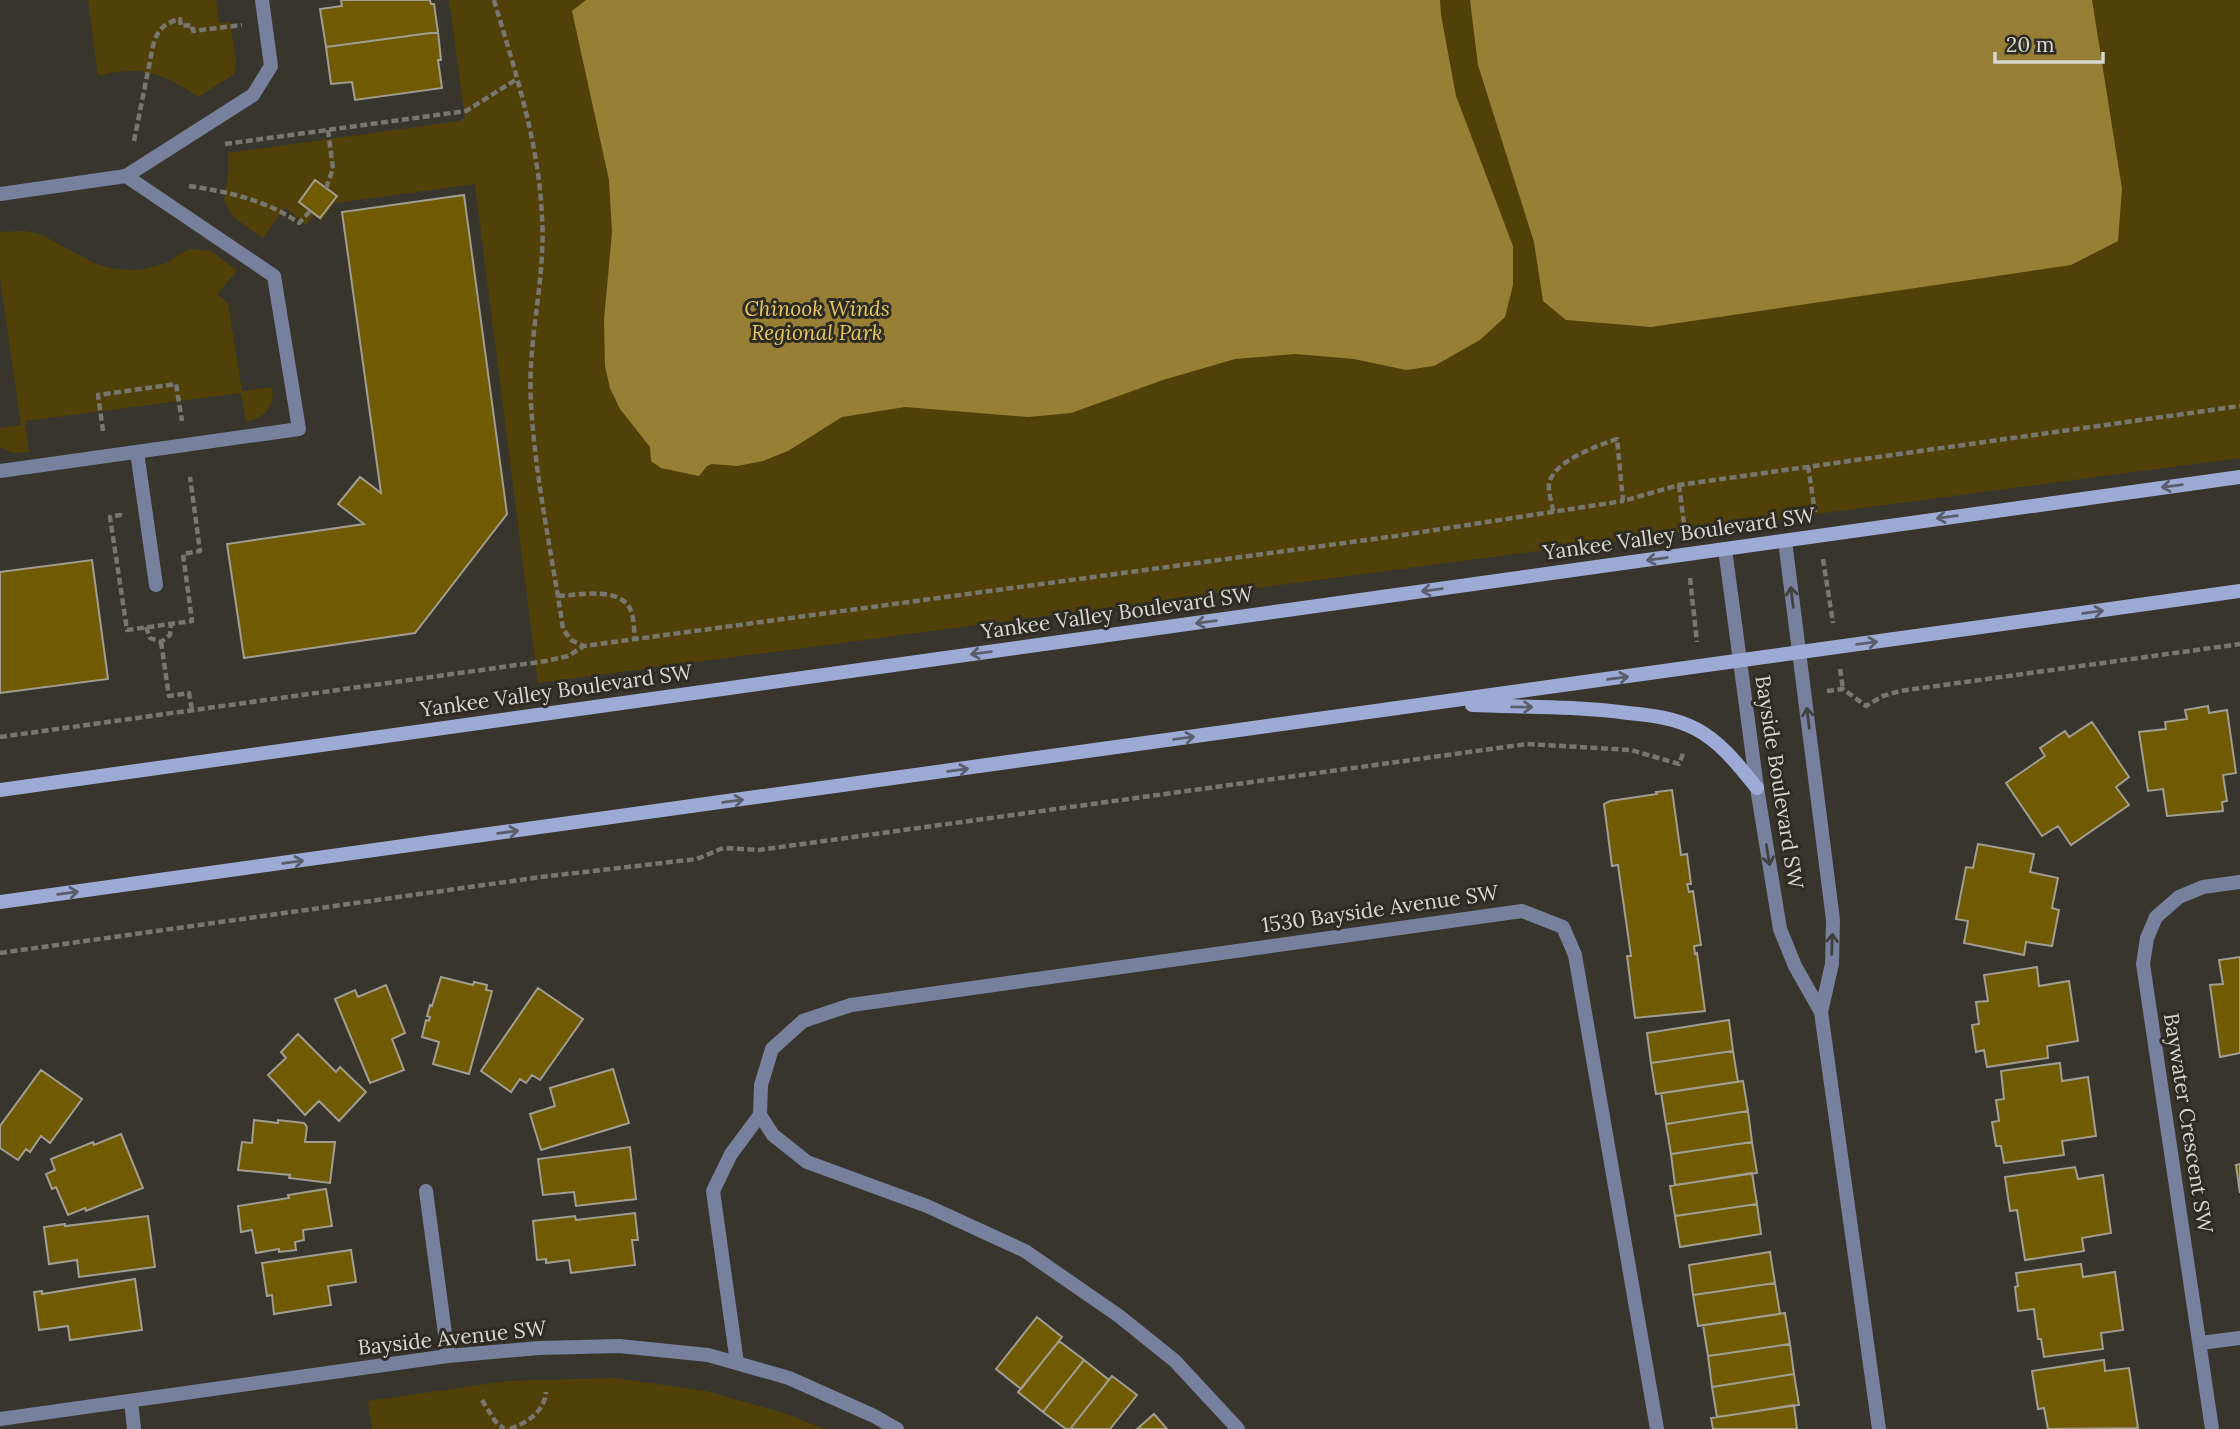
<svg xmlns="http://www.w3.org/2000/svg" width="2240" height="1429" viewBox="0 0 2240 1429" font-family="Lora,serif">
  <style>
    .green { fill: #514109 }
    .water { fill: #978036 }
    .building { fill: #705a02; stroke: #a19d93; stroke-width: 2 }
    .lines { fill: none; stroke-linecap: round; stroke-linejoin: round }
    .path { stroke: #78766e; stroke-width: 4.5; stroke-dasharray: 7 3.5; stroke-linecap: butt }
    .service { stroke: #77809c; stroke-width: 14 }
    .minor { stroke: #77809c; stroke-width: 14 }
    .tertiary { stroke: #77809c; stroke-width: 14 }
    .secondary { stroke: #9daad6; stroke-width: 14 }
    .oneway { stroke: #5a5e6a }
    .oneway2 { stroke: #404040 }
    .labels { text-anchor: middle; stroke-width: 6; stroke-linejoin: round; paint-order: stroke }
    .park-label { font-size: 21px; font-style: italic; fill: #e7c760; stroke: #2e2b22 }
    .street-label { font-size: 21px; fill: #d7d6d0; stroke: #2e2b22 }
  </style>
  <rect width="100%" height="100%" fill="#38352c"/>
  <path class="green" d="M88,0H216L219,23L230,22L236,64L234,74L198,97C162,72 141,65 98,76Z
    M449,0H2240V458L538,683L475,184L335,203L321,221L314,215L306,225L285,207L263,238L233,217L224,200L229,170L228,153L459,121L465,118Z
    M25,231L42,235L92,262L110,268L128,270L145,269L164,264L189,249L211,251L237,271L217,294L228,303L242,391L272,387C275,408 265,417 246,422L241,393L25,421L29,452L13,453L0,447V428L21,425L0,278V232Z
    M615,1378L706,1391L787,1414L824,1429H372L368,1401L507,1381Z"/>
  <path class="water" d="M586,0H1440L1441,15L1456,96L1513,246V285L1505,317L1480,340L1434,366L1406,370L1354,359L1295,354L1235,359L1163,380L1071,413L1028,417L905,407L842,417L788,451L763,461L737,466L712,464L707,466L699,476L661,468L651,461L650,447L620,409L610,388L605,366L604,320L612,232L609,180L572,11Z
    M1470,0H2092L2122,189L2118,241L2071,265L1651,327L1566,320L1543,301L1534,242L1478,65Z"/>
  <path class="building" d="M341,0H430L431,4H434L438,32L326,47L320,9L342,6Z
    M438,32L441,60H438L442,88L355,100L352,82L331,84L326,47Z
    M315,180L337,196L320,218L299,202Z
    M464,195L507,514L415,633L244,658L227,544L364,524L338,504L360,477L381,493L342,212Z
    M92,560L108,679L0,693V572Z
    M2208,706L2209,713L2227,710L2236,773L2223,775L2227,801L2222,802L2223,811L2167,816L2163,789L2148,791L2139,732L2166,729L2165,722L2187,719L2185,710Z
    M2092,722L2129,777L2116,787L2129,805L2071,845L2058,826L2042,836L2006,783L2045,756L2040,748L2065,731L2069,737Z
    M1672,790L1681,855L1687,854L1691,884H1687L1689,892L1693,891L1701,945L1694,946L1695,954L1697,953L1705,1011L1635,1018L1627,956H1631L1618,865L1612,866L1604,804L1610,801L1657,794L1656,792Z
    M1978,844L2034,854L2030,872L2058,878L2052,908L2059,910L2052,946L2026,942L2024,955L1964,943L1968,921L1956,919L1966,867L1973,868Z
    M2240,957V1053L2220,1057L2210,985L2223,984L2219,960Z
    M2037,967L2039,986L2069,981L2078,1041L2047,1046L2048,1058L1987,1067L1984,1050L1976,1052L1972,1025L1979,1024L1976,1002L1988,1001L1984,975Z
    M441,977L473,985L474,982L487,985L486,990L492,991L469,1074L433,1064L439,1042L422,1037L426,1020L429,1021L430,1017L427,1016L430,1005L432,1006Z
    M386,985L405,1033L392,1039L404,1070L370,1083L335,999L355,990L358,997Z
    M538,988L583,1019L540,1080L532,1075L526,1083L520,1079L511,1092L481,1071Z
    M1729,1020L1733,1051L1651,1063L1647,1033Z
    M298,1034L336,1072L340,1067L366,1092L339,1121L319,1101L305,1115L268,1075L286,1058L281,1052Z
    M1733,1051L1738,1082L1656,1094L1651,1063Z
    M2060,1063L2062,1081L2088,1077L2096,1136L2062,1141L2064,1155L2004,1163L2001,1146H1996L1992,1122L1999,1121L1996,1100L2004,1099L2001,1071Z
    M613,1069L629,1123L541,1150L530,1114L555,1106L550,1088Z
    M41,1070L82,1099L50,1143L41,1136L30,1152L26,1149L18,1160L0,1148V1126Z
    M1743,1081L1748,1111L1666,1124L1661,1093Z
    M1748,1111L1752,1142L1671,1154L1666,1124Z
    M254,1120L278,1123V1120L304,1123L307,1127L305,1142H335L330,1183L289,1178L290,1175L238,1170L242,1142L252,1143Z
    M121,1134L143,1188L86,1211L85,1208L68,1215L56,1187L52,1189L46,1174L55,1170L51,1159L93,1142L94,1145Z
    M1752,1142L1757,1173L1675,1185L1671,1154Z
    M630,1147L636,1199L576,1206L574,1192L543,1195L538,1159Z
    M2240,1164V1193L2236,1165Z
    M2075,1167L2078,1179L2103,1175L2111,1233L2082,1238L2084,1251L2025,1260L2017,1210L2010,1211L2005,1177Z
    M1752,1173L1757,1204L1675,1216L1670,1186Z
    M326,1189L332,1226L303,1230L304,1240L295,1242L296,1250L279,1252V1249L256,1253L252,1230L241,1232L238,1206L289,1198L288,1195Z
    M1757,1204L1761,1234L1680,1247L1675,1216Z
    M635,1213L638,1240H632L635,1265L571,1273L569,1260L546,1263V1259L537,1260L533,1221L575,1216L576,1220Z
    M148,1216L155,1267L79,1277L77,1260L49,1264L44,1227L65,1224V1226Z
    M351,1250L356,1282L328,1286L331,1305L274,1314L272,1295L267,1296L262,1263Z
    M1770,1252L1775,1283L1693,1295L1689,1265Z
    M2081,1264L2083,1277L2115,1272L2123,1330L2101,1333L2103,1349L2044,1357L2041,1339H2038L2034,1309L2018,1311L2015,1287L2018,1286L2016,1273Z
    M135,1279L142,1330L70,1340L68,1326L39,1330L34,1292L42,1291V1294Z
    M1775,1283L1780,1314L1698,1326L1693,1295Z
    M1785,1313L1790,1344L1708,1356L1703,1325Z
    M1037,1317L1062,1337L1021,1389L996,1369Z
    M1059,1341L1084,1360L1043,1412L1018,1392Z
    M1790,1344L1794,1374L1712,1387L1708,1356Z
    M1084,1360L1109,1380L1070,1429H1066L1043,1412Z
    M2104,1360L2105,1371L2129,1368L2138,1428L2048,1429L2044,1408L2038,1409L2032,1371Z
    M1794,1374L1799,1405L1717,1417L1712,1387Z
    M1112,1376L1137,1395L1110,1429H1073L1071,1428Z
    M1794,1405L1797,1429H1713L1711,1418Z
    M1154,1414L1167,1429H1137Z"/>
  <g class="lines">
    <path class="path" d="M494,0C515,71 539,143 542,217C546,280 527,340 531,403C535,478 552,554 563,629L571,640L584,646L1396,536L1623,501
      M134,141L153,46C157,30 164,23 180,19L181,26L192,25L193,31L242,25
      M225,144L466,111L517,79
      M189,186C229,192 266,200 299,223L310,211
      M326,188L333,169L328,130
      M103,431L98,395L176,384L182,421
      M1808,466L1815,512
      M1679,485L1685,531
      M1553,511C1552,503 1548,492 1549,484C1553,461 1597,446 1617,439L1623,501L1679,485L2240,406
      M120,513V515L110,517L127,630L192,621L183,554L200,551L190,477
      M1823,559L1833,623
      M1690,578L1697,642
      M558,596C579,595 622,586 631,611C634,619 634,630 635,639
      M146,627L150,638L161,642L170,635L171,624
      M161,642L169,696L189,693L192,710
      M1840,669L1843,689
      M1827,691L1843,689L1866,706L1883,696L1900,691L2240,644
      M0,737L546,661L568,656L584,646
      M0,953L541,877L697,859L723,848L759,850L1527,744L1631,750L1679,764L1684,751
      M482,1400L495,1421L504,1429
      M510,1429C528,1422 544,1412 546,1392"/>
    <path class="service" d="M137,452L156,585
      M0,471L299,429L274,276L126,176L253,95L271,66L262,0"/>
    <path class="minor" d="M0,194L126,176
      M426,1191L448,1356
      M2200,1343L2240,1338
      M737,1363L713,1191L731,1154L760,1115
      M131,1401L134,1429
      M0,1419L448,1356L539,1348L619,1346L708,1355L789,1378L874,1416L897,1429
      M1238,1429L1175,1361L1119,1316L1025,1251L927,1206L807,1162L773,1135L760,1115L761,1085L772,1049L803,1021L851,1005L1522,911L1563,927L1575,955L1657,1429
      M2212,1429L2143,964L2147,938L2156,917L2179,897L2203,887L2240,882"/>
    <path class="tertiary" d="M1785,541L1833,920L1832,964L1821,1012L1879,1429
      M1725,549L1757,788L1780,929L1795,966L1821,1012"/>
    <path class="secondary" d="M1472,705C1524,707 1576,706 1628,713C1651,715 1675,718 1696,729C1721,742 1739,766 1757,788
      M0,790L2240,477
      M0,902L2240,591"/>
  </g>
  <defs><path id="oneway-shaft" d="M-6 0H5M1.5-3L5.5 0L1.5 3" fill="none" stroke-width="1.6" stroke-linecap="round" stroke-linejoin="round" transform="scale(1.75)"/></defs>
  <g class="oneway">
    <use href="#oneway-shaft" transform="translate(2172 486) rotate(172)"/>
    <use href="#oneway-shaft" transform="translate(1947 517) rotate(172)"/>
    <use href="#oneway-shaft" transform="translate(1657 559) rotate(172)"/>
    <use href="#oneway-shaft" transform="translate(1432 590) rotate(172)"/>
    <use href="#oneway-shaft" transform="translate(2093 612) rotate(-8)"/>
    <use href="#oneway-shaft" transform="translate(1206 622) rotate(172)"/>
    <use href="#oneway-shaft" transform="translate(1867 643) rotate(-8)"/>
    <use href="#oneway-shaft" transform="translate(981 653) rotate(172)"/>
    <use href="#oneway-shaft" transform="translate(1618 678) rotate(-8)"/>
    <use href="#oneway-shaft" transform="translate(1522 707) rotate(1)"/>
    <use href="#oneway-shaft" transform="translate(1184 738) rotate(-8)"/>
    <use href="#oneway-shaft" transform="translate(958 770) rotate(-8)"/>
    <use href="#oneway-shaft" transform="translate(733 801) rotate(-8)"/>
    <use href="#oneway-shaft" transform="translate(508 832) rotate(-8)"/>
    <use href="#oneway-shaft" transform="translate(293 862) rotate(-8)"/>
    <use href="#oneway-shaft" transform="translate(68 893) rotate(-8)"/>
  </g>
  <g class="oneway2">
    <use href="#oneway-shaft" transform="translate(1792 597) rotate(-97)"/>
    <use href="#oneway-shaft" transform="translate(1808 718) rotate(-97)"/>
    <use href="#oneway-shaft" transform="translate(1768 855) rotate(81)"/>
    <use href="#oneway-shaft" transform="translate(1832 944) rotate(-88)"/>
  </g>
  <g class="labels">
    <g class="park-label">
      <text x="817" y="316">Chinook Winds<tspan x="817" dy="24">Regional Park</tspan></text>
    </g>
    <g class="street-label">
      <text transform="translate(1679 534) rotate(-8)" y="7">Yankee Valley Boulevard SW</text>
      <text transform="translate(1117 613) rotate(-8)" y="7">Yankee Valley Boulevard SW</text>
      <text transform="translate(556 691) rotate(-8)" y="7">Yankee Valley Boulevard SW</text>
      <text transform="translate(1779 782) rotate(81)" y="7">Bayside Boulevard SW</text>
      <text transform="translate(1380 909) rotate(-8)" y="7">1530 Bayside Avenue SW</text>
      <text transform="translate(2188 1123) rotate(81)" y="7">Baywater Crescent SW</text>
      <text transform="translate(452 1338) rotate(-6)" y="7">Bayside Avenue SW</text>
    </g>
  </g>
  <path d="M1995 52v10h108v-10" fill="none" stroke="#d7d6d0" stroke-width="3.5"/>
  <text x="2006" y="52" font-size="21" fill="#d7d6d0" stroke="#2e2b22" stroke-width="5" paint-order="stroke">20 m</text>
</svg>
